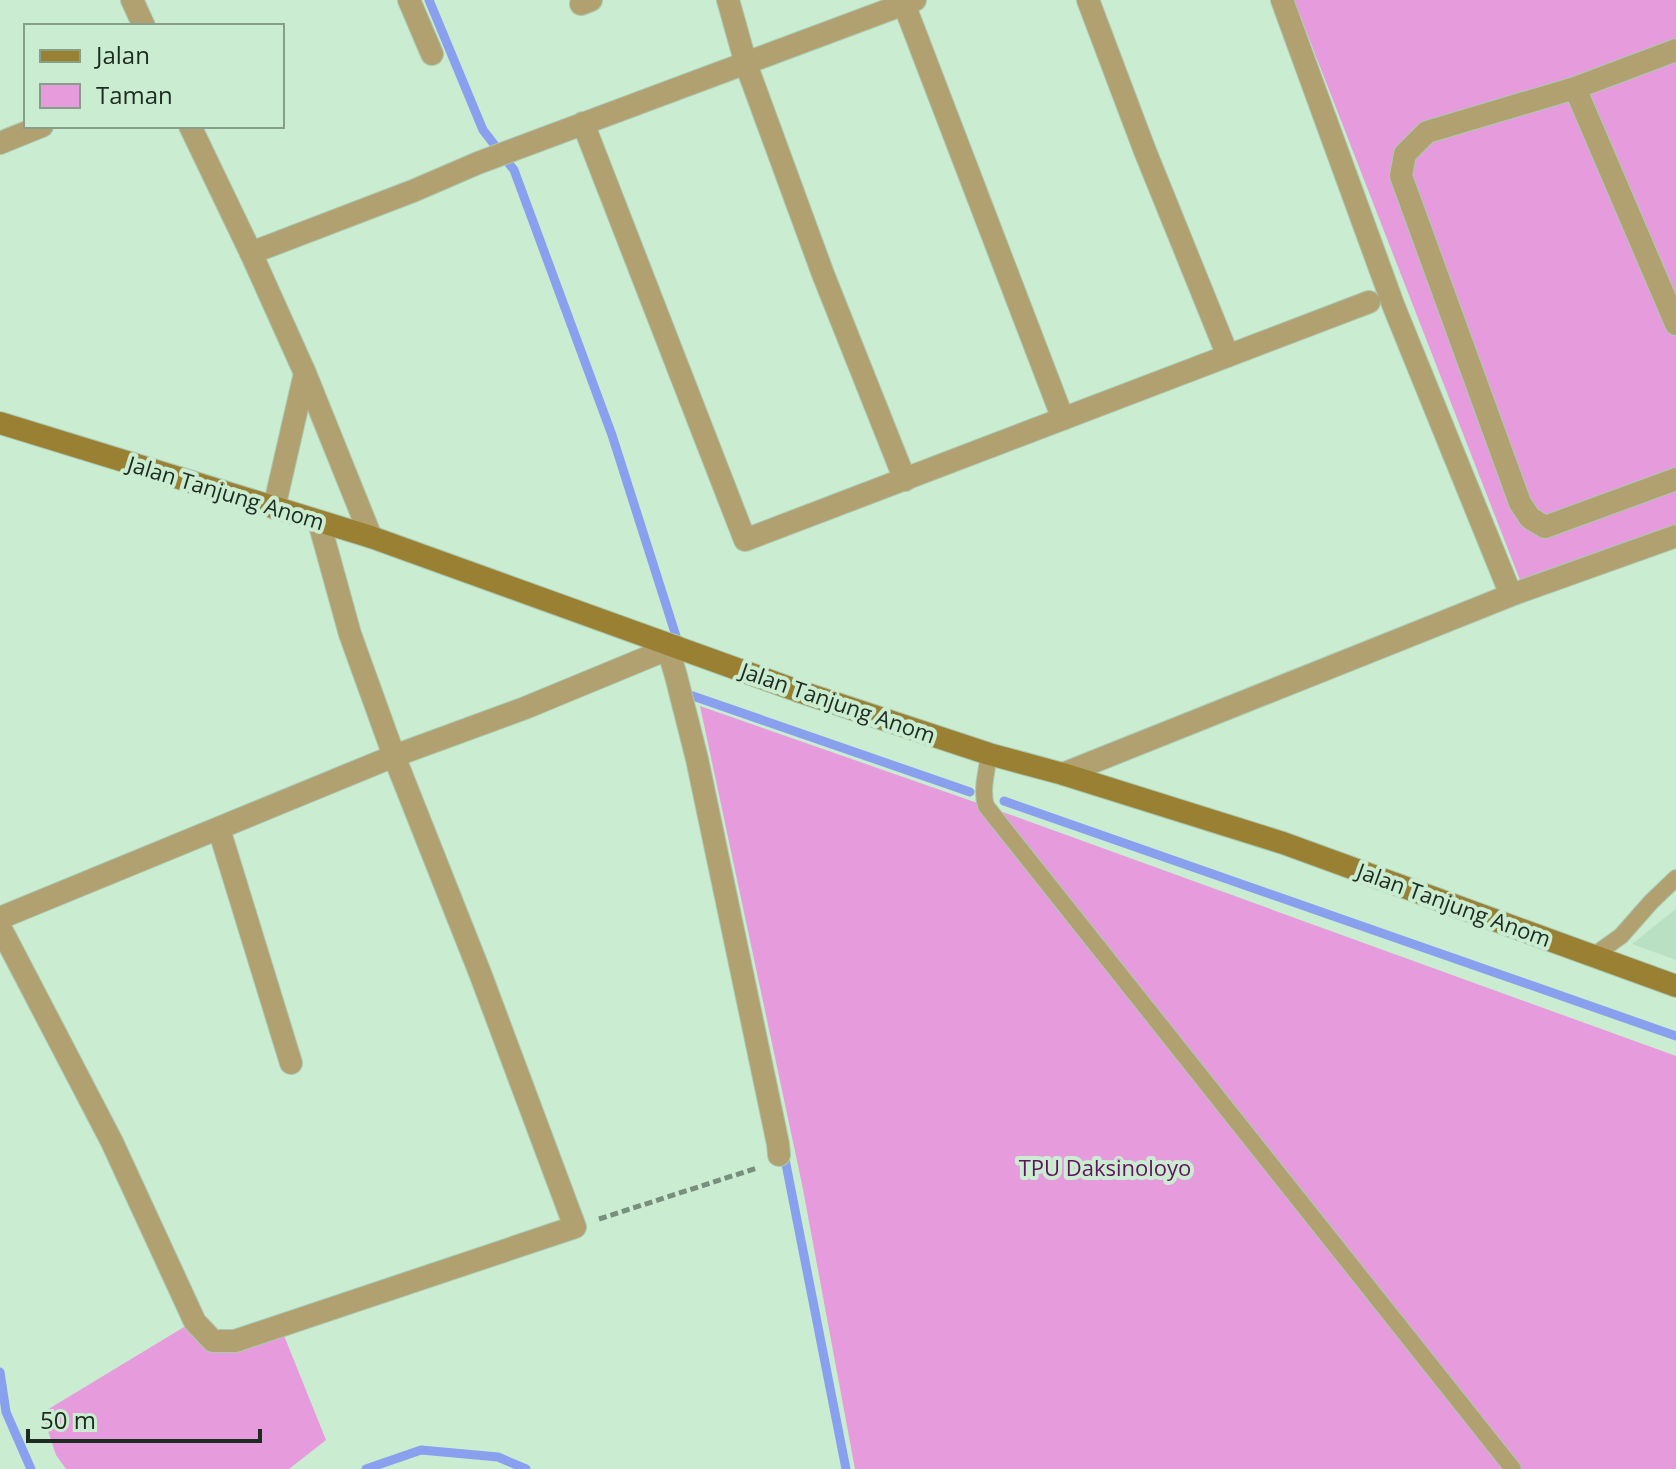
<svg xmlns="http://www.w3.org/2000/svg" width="1676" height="1469" viewBox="0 0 1676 1469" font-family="'Open Sans',sans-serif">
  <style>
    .built { fill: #b9e0c2 }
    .green { fill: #e69cdc }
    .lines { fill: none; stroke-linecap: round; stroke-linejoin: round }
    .stream { stroke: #89a0ef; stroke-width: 9 }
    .service-casing { stroke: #abc9b1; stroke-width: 18 }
    .minor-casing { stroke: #abc9b1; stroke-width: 24 }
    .tertiary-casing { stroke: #abc9b1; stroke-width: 24 }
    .secondary-casing { stroke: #abc9b1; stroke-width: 24 }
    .path { stroke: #778f7c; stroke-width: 5; stroke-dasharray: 8 4; stroke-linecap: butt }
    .service { stroke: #b1a171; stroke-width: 16 }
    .minor { stroke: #b1a171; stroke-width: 22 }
    .tertiary { stroke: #b1a171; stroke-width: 22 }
    .secondary { stroke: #998032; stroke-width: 22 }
    .labels { text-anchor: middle; stroke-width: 8; stroke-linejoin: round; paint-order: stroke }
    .street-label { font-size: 22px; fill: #1e2b21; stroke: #caecd1 }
    .park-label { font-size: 22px; fill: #63125d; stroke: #caecd1 }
  </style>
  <rect width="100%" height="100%" fill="#caecd1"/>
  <path class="built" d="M1676,909V960L1632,944Z"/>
  <path class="green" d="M1294,0H1676V541L1527,598Z
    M700,706L986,806L1676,1056V1469H855L802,1184Z
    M189,1324L198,1335L283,1333L326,1440L289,1469H66L56,1455L42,1413Z"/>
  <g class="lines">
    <path class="stream" d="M429,0L483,130L514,170L612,435L676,636
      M690,695L970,792
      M1004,801L1676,1036
      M784,1154L846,1469
      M0,1372L6,1412L31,1469
      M366,1469L421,1450L498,1457L526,1469"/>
    <defs>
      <path id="service" d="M989,754C987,771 981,790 986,806L1513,1469
        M1593,956L1621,936L1651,902L1676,878"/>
      <path id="minor" d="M409,0L432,54
        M728,0L746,64L823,274L905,480
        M1088,0L1145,151L1228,356
        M1282,0L1394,307L1511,595
        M581,4L591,0
        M904,4L1063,419
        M1676,50L1575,88L1427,132L1405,154L1401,176L1520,503L1530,518L1545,527L1676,479
        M1575,88L1676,324
        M583,123L745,540L1369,302
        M0,143L42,126
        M251,253L413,191L478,163L915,0
        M668,649L676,676L697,759L778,1144L779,1155
        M1063,774L1511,595L1676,536
        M219,829L291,1063
        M0,918L394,756L525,708L675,646
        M0,927L112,1142L195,1322L213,1341H235L575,1227L480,973L394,756L350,634L319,522"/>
      <path id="tertiary" d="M132,0L144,26
        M190,126L251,253L305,373L371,537
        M274,508L305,373"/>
      <path id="secondary" d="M0,423L371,537L798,691L989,754L1063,774L1283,843L1676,986"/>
    </defs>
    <use href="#service" class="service-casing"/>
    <use href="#minor" class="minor-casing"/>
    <use href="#tertiary" class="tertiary-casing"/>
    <use href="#secondary" class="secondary-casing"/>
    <path class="path" d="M599,1219L757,1168"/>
    <use href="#service" class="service"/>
    <use href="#minor" class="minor"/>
    <use href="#tertiary" class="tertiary"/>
    <use href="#secondary" class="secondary"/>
  </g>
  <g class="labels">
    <g class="street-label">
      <text transform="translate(226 493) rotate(17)" y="8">Jalan Tanjung Anom</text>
      <text transform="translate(838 703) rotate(19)" y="8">Jalan Tanjung Anom</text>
      <text transform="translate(1454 905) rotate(20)" y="8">Jalan Tanjung Anom</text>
    </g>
    <g class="park-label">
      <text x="1105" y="1176">TPU Daksinoloyo</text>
    </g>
  </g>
  <rect x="24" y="24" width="260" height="104" fill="#caecd1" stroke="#859f8b" stroke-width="2"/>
  <rect x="40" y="50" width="40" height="12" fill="#998032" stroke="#859f8b" stroke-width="2"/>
  <text x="96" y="64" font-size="24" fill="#1e2b21">Jalan</text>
  <rect x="40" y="84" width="40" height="24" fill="#e69cdc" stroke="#859f8b" stroke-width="2"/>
  <text x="96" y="104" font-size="24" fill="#1e2b21">Taman</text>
  <path d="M28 1429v12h232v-12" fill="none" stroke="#1e2b21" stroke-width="4"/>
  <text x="40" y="1429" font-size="24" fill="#1e2b21" stroke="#caecd1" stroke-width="6" paint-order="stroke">50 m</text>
</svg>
